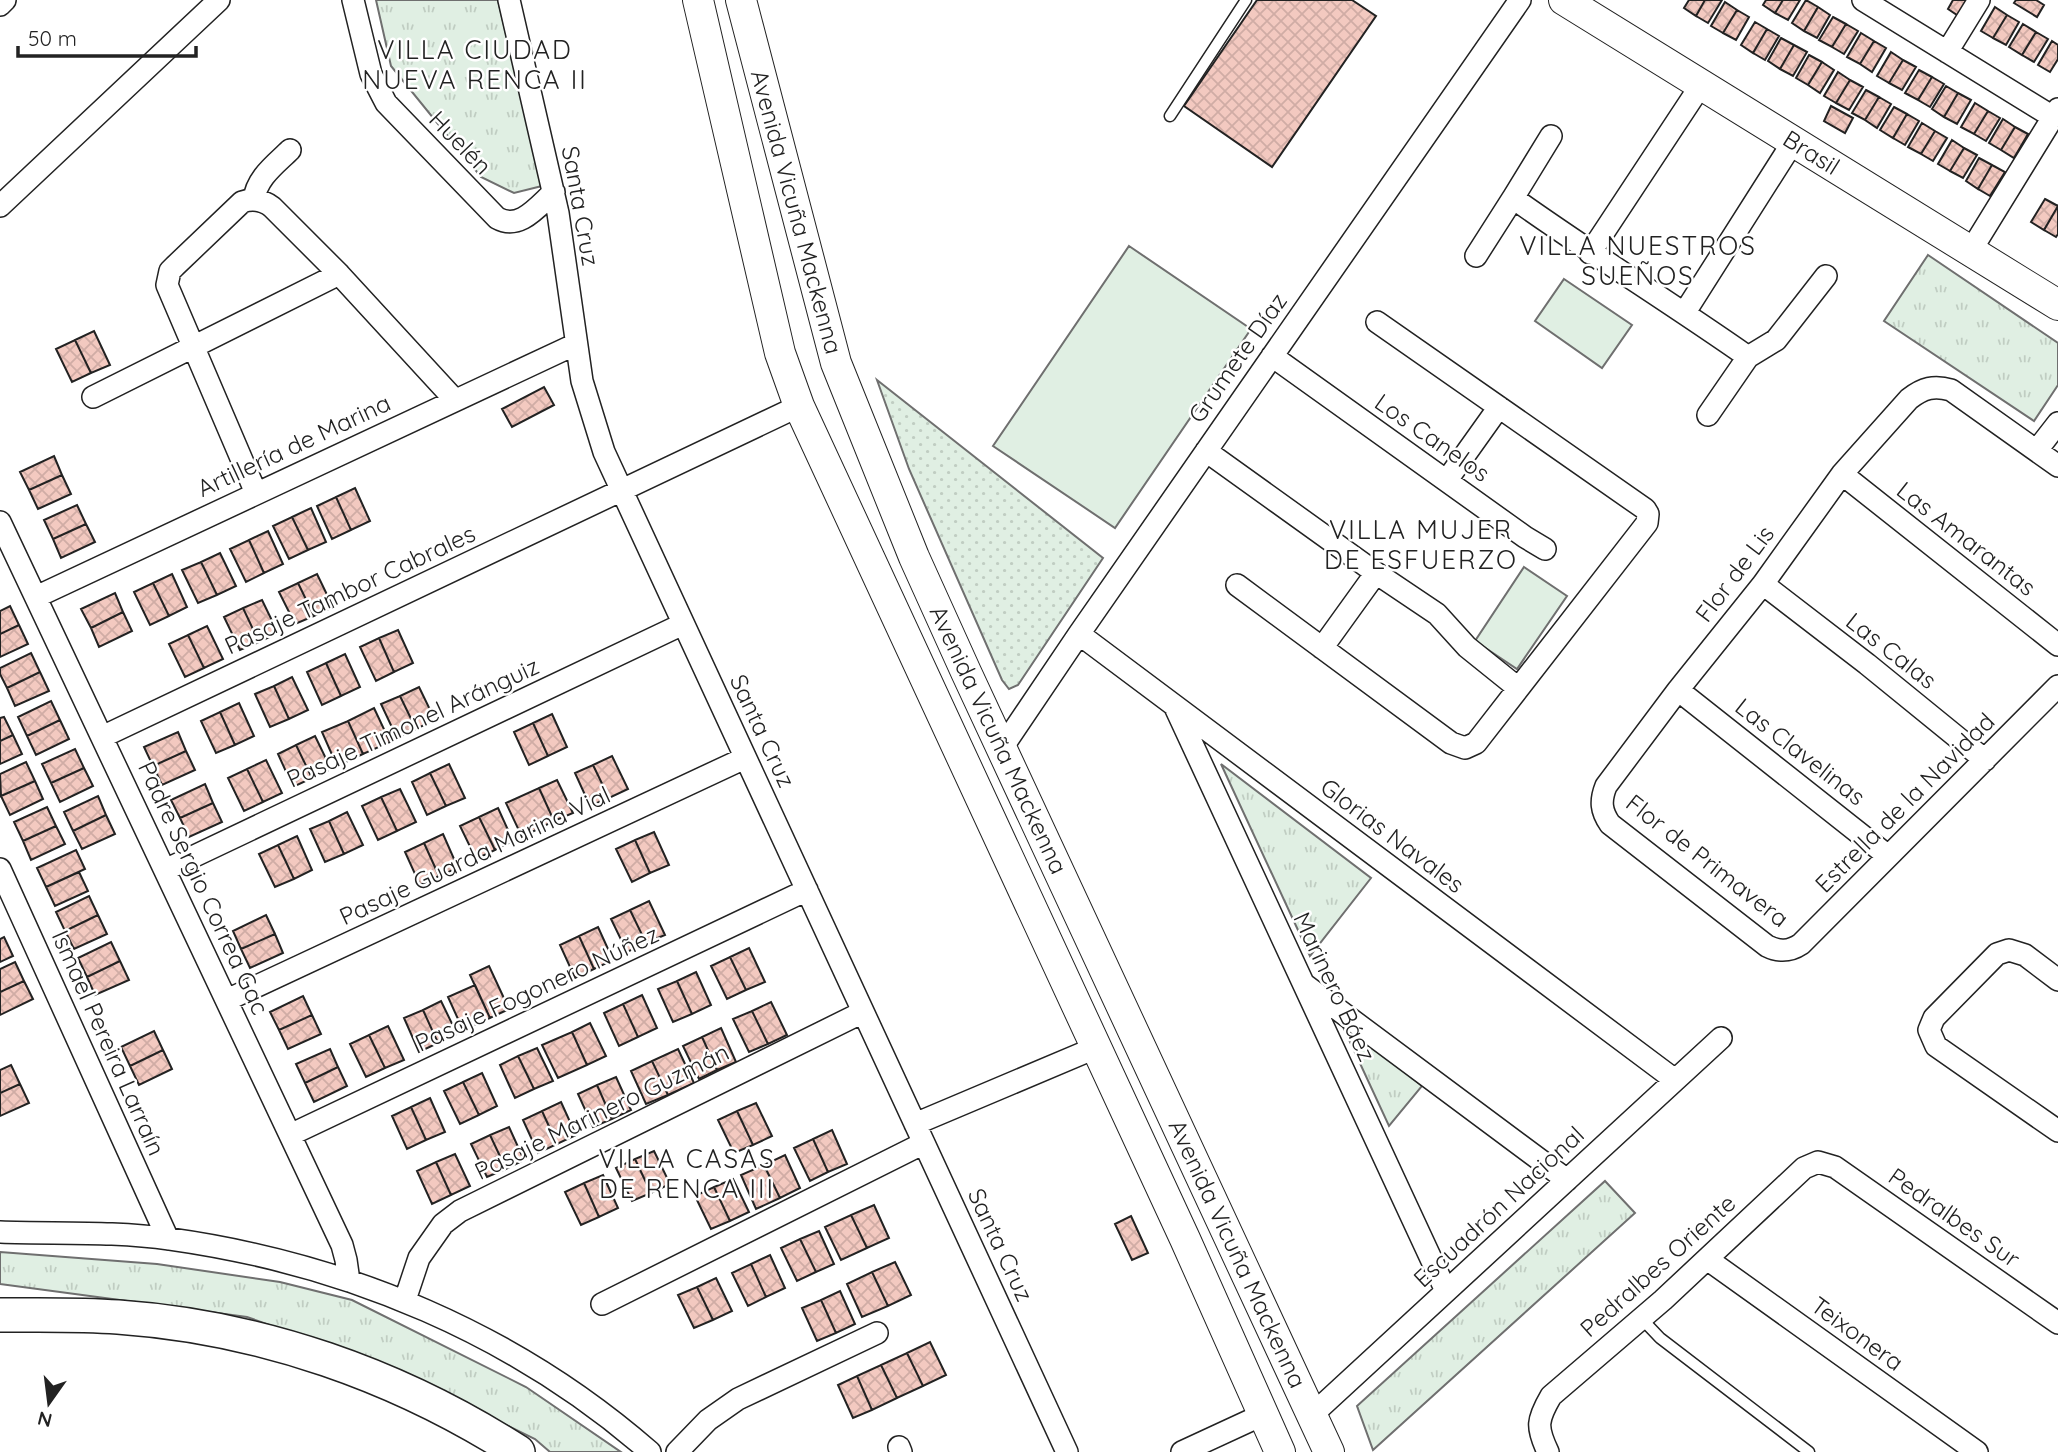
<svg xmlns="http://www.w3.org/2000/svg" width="2058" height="1452" viewBox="0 0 2058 1452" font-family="Quicksand,sans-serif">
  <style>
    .grass { fill: url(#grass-tufts); stroke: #6f6f6f; stroke-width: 2 }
    .park { fill: url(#park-dots); stroke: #6f6f6f; stroke-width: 2 }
    .garden { fill: #e0efe3; stroke: #6f6f6f; stroke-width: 2 }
    .building { fill: url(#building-cross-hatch); stroke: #222; stroke-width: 2 }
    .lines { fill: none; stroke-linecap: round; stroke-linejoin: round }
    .lane-casing { stroke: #222; stroke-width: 13 }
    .street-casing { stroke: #222; stroke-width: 24 }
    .secondary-casing { stroke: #222; stroke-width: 32 }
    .primary-casing { stroke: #222; stroke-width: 36 }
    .lane { stroke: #fff; stroke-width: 10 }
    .street { stroke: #fff; stroke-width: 21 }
    .secondary { stroke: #fff; stroke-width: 30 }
    .primary { stroke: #fff; stroke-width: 33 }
    .labels { text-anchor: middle; stroke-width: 5; stroke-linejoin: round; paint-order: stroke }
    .street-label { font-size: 24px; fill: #222; stroke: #fff }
    .neighbourhood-label { font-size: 26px; letter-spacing: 2px; fill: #222; stroke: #fff }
  </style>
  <defs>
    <pattern id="grass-tufts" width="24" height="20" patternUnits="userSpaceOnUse" patternTransform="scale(1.75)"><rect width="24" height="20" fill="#e0efe3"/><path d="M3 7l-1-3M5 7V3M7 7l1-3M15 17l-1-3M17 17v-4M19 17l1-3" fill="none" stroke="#c0cdc2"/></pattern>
    <pattern id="park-dots" width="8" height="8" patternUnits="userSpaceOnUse" patternTransform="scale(1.75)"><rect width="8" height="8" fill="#e0efe3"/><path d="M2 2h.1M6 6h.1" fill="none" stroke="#c0cdc2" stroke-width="1.8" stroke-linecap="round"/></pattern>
    <pattern id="building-cross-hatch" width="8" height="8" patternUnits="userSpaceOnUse" patternTransform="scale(1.75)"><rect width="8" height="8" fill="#f3c9c0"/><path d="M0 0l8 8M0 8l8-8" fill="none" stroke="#d0aca5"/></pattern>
  </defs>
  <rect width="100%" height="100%" fill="#fff"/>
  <path class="grass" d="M376,0H498L542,186L514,193L481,177L391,66Z
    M1928,255L2058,343V385L2034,421L1884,321Z
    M1221,764L1371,878L1310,956Z
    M1339,1018L1422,1086L1389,1126Z
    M1605,1181L1635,1213L1373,1450L1357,1406Z
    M0,1252L157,1264L280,1282L352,1300L526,1387L621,1452H550L535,1439L383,1365L247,1317L0,1284Z"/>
  <path class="park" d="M877,380L1103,558L1018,685L1009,689L1002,680L909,469Z"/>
  <path class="garden" d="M1129,246L1251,329L1115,528L993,446Z
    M1564,279L1632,325L1602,368L1535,321Z
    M1524,567L1567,596L1517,669L1475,641Z"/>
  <path class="building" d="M1257,0H1352L1376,16L1272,167L1184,106Z
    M1689,0H1705L1696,16L1684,8Z
    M1705,0H1722L1708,23L1696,16Z
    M1766,0H1783L1775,13L1763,5Z
    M1783,0H1800L1788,20L1775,13Z
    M1806,0L1818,7L1804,31L1792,23Z
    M1953,0H1970L1960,17L1948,9Z
    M2016,0H2036L2044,5L2037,17L2014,3Z
    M1725,2L1737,10L1723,33L1711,26Z
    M1818,7L1830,15L1817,38L1804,31Z
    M1995,7L2007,15L1993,38L1981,31Z
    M1737,10L1749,17L1736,40L1723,33Z
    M2007,15L2019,22L2006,45L1993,38Z
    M1833,17L1846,24L1832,47L1819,40Z
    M1755,22L1767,29L1753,53L1741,45Z
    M1846,24L1858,31L1844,54L1832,47Z
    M2023,24L2036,32L2022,55L2009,47Z
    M1767,29L1779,36L1765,60L1753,53Z
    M2036,32L2048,39L2034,62L2022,55Z
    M1861,33L1874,41L1860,64L1847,57Z
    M1781,38L1794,45L1780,69L1768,61Z
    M1874,41L1886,48L1872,72L1860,64Z
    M2052,41L2058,45V59L2050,72L2038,65Z
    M1794,45L1807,52L1793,76L1780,69Z
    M1891,52L1903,60L1889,83L1877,76Z
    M1809,55L1822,62L1808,85L1796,78Z
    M1903,60L1916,67L1902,90L1889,83Z
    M1822,62L1834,70L1820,93L1808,85Z
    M1919,70L1932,77L1918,100L1905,93Z
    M1838,72L1850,80L1836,103L1824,96Z
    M1932,77L1944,84L1930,107L1918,100Z
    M1850,80L1863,87L1849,110L1836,103Z
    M1946,86L1958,93L1944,117L1932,109Z
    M1866,90L1879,97L1865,120L1852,113Z
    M1958,93L1971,100L1957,124L1944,117Z
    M1879,97L1891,104L1877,128L1865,120Z
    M1975,103L1988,111L1974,134L1961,127Z
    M1831,106L1853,118L1845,133L1824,121Z
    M1894,107L1907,114L1893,138L1880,130Z
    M1988,111L2000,118L1986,141L1974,134Z
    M1907,114L1919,121L1905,145L1893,138Z
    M2003,119L2015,127L2001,150L1989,143Z
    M1922,123L1935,131L1921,154L1908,147Z
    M2015,127L2028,134L2014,158L2001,150Z
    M1935,131L1947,138L1933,161L1921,154Z
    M1952,140L1964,148L1950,171L1938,164Z
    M1964,148L1977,155L1963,178L1950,171Z
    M1979,158L1992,165L1978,189L1966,181Z
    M1992,165L2005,172L1990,196L1978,189Z
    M2045,199L2058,206L2044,230L2031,222Z
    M2058,206V234L2056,237L2044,230Z
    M94,331L110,365L91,373L75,340Z
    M75,340L91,373L72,382L56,349Z
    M544,387L554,405L512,427L502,409Z
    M54,456L62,475L29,490L20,472Z
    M62,475L71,494L38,509L29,490Z
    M355,488L370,521L351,530L336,497Z
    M336,497L351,530L332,539L317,506Z
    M77,505L86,524L53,539L44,520Z
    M311,508L326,542L308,550L292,517Z
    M292,517L308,550L289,559L273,526Z
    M86,524L95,542L61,558L53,539Z
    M268,531L283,564L264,573L249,540Z
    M249,540L264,573L246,582L230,549Z
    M220,553L236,586L217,595L201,562Z
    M201,562L217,595L198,603L182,570Z
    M172,574L187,607L169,616L153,583Z
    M317,574L333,607L314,616L298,583Z
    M153,583L169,616L150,625L134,592Z
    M298,583L314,616L295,624L279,592Z
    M115,593L123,612L91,628L81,609Z
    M262,600L278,633L259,642L243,608Z
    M10,606L19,625L0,634V611Z
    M243,608L259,642L240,650L224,617Z
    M123,612L132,631L99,647L91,628Z
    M19,625L28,644L0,657V634Z
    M207,626L223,659L204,668L188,635Z
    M398,630L413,663L394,672L379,638Z
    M188,635L204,668L185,677L169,644Z
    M379,638L394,672L376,681L360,647Z
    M31,653L40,672L7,688L0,674V668Z
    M345,654L360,687L341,696L326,663Z
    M326,663L341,696L322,705L307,672Z
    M40,672L49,691L15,706L7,688Z
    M292,677L308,710L289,719L274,686Z
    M274,686L289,719L270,727L255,694Z
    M419,687L435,720L416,729L400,696Z
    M400,696L416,729L397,738L381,704Z
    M51,701L60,720L27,736L18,717Z
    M239,703L254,736L235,745L220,712Z
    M374,708L390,742L363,754L348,721Z
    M220,712L235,745L216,753L201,721Z
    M552,714L567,747L548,756L533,723Z
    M4,717L13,735L0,741V718Z
    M60,720L69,739L36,755L27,736Z
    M348,721L363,754L337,766L322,732Z
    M533,723L548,756L529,765L514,732Z
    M178,732L186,751L153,766L144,747Z
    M13,735L22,754L0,764V741Z
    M315,736L331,769L312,778L296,745Z
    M296,745L312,778L293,787L278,754Z
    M75,749L84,768L51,783L42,764Z
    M186,751L195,770L162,785L153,766Z
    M612,756L628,789L609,798L593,765Z
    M266,760L282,793L263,802L247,769Z
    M26,762L35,781L1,796L0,774Z
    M449,764L465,798L446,806L430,773Z
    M593,765L609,798L590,806L575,773Z
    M84,768L93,786L60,802L51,783Z
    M247,769L263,802L244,811L228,778Z
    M430,773L446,806L427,815L412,782Z
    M557,780L573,813L554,821L539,788Z
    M35,781L43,799L10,815L1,796Z
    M205,784L213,803L180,818L171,800Z
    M539,788L554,821L522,837L506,803Z
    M400,789L416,822L397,831L381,797Z
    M98,796L106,815L73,831L64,812Z
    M381,797L397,831L378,840L362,806Z
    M213,803L222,822L189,837L180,818Z
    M47,807L56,826L23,841L14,822Z
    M498,808L513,841L495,850L479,817Z
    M347,812L363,845L344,854L329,821Z
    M106,815L115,834L82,849L73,831Z
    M479,817L495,850L476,859L460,826Z
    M329,821L344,854L325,862L310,829Z
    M56,826L65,844L31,860L23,841Z
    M654,832L669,865L650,873L635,840Z
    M443,834L458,868L439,876L424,843Z
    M297,836L312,870L294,879L278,845Z
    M635,840L650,873L632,882L616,849Z
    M424,843L439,876L420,885L405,852Z
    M278,845L294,879L275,887L259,854Z
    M76,850L85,869L46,887L37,868Z
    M79,872L88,891L55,906L46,887Z
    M89,896L98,915L65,931L56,912Z
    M649,901L665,935L646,943L630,910Z
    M630,910L646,943L627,952L611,919Z
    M98,915L107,934L74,949L65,931Z
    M266,915L275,934L241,949L233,931Z
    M598,927L613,960L594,969L579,936Z
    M275,934L283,953L250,968L241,949Z
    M579,936L594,969L575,978L560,945Z
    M4,937L13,956L0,962V939Z
    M111,942L120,961L87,977L78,958Z
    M749,948L765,982L746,990L730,957Z
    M730,957L746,990L727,999L711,966Z
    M120,961L129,980L95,995L87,977Z
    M15,962L24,981L0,992V969Z
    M489,966L509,1009L490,1018L470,975Z
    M696,972L711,1005L692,1014L677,981Z
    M24,981L33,999L0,1015V992Z
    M677,981L692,1014L673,1022L658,989Z
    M475,985L490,1018L463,1030L448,997Z
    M642,995L657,1028L638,1037L623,1004Z
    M303,996L312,1015L279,1030L270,1012Z
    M441,1001L457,1034L438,1043L423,1010Z
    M771,1002L787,1035L768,1044L752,1011Z
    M623,1004L638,1037L619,1046L604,1013Z
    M423,1010L438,1043L419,1052L404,1018Z
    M752,1011L768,1044L749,1052L733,1019Z
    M312,1015L321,1034L288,1049L279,1030Z
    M590,1023L606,1056L587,1065L572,1032Z
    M388,1026L404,1060L385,1068L369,1035Z
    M721,1028L736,1062L717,1070L702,1037Z
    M154,1031L163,1050L130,1066L121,1047Z
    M572,1032L587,1065L558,1078L542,1045Z
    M369,1035L385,1068L366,1077L350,1044Z
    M702,1037L717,1070L699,1079L683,1046Z
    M537,1048L553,1081L534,1089L518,1056Z
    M330,1049L338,1067L305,1083L296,1064Z
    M678,1049L694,1083L668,1095L652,1061Z
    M163,1050L172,1069L139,1085L130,1066Z
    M518,1056L534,1089L515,1098L500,1065Z
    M652,1061L668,1095L646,1104L631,1071Z
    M11,1065L20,1084L0,1093V1070Z
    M338,1067L347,1086L314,1102L305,1083Z
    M482,1073L497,1106L479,1115L463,1082Z
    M616,1077L631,1110L612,1119L597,1085Z
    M463,1082L479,1115L460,1124L444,1091Z
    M20,1084L29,1103L0,1116V1093Z
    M597,1085L612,1119L593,1127L578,1094Z
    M430,1098L445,1132L426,1140L411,1107Z
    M561,1102L576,1135L557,1144L542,1111Z
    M756,1103L772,1136L753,1145L737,1111Z
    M411,1107L426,1140L407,1149L392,1116Z
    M542,1111L557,1144L538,1153L523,1120Z
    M737,1111L753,1145L734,1153L718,1120Z
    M509,1127L524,1160L506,1169L490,1135Z
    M832,1130L847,1164L828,1172L813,1139Z
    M490,1135L506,1169L487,1177L471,1144Z
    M813,1139L828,1172L810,1181L794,1148Z
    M654,1151L670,1184L651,1193L635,1159Z
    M455,1154L470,1186L451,1195L436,1162Z
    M785,1155L800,1188L780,1198L764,1165Z
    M635,1159L651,1193L632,1201L616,1168Z
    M436,1162L451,1195L432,1204L417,1171Z
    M764,1165L780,1198L756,1209L741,1175Z
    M603,1175L618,1208L599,1217L584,1183Z
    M733,1179L749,1212L730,1221L714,1187Z
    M584,1183L599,1217L581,1225L565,1192Z
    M714,1187L730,1221L711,1229L695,1196Z
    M874,1205L889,1238L867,1248L851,1215Z
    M851,1215L867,1248L841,1260L825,1227Z
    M1131,1216L1148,1253L1132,1260L1115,1224Z
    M819,1231L834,1264L816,1272L800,1239Z
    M800,1239L816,1272L797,1281L781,1248Z
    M770,1255L785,1288L766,1297L751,1264Z
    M895,1262L911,1295L888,1306L872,1272Z
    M751,1264L766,1297L748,1306L732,1273Z
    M872,1272L888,1306L862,1317L847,1284Z
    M716,1278L732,1311L713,1320L697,1287Z
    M697,1287L713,1320L694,1328L678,1295Z
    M840,1291L855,1324L836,1333L821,1300Z
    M821,1300L836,1333L817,1341L802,1308Z
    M930,1342L946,1375L923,1386L907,1353Z
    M907,1353L923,1386L897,1398L881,1365Z
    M881,1365L897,1398L872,1410L857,1376Z
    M857,1376L872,1410L853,1418L838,1385Z"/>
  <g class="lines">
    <defs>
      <path id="lane" d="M1170,116L1246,0
        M1641,1318L1660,1338L1809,1452"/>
      <path id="street" d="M353,0L371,74L386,103L497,218C520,231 538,206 554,192
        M509,0L558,213L582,381L604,452L1067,1452
        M1863,0L2053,117
        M0,5L5,0
        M1947,52L1979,0
        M1551,136L1513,198C1590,253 1671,303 1748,357L1708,415
        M254,200C256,178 276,164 290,150
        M0,206L219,0
        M1970,252L2058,109
        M1590,253L1701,85
        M1476,256L1513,198
        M1685,312L1793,142
        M1272,356L1525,537L1545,549
        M1748,357L1776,340L1826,276
        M93,397L339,274
        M2037,450L2058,423
        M1206,451L1376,573L1437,614L1467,647L1518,688
        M2058,466L1951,390C1934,385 1923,388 1909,399L1842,474L1763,584L1678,690L1606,786C1600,801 1601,811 1610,824L1767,946C1779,952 1789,952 1801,944L2058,686
        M1842,474L2058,645
        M1447,480L1499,407
        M256,493L167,285L170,271L175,266L242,202C253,198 263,200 272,207L339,274L454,399
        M0,522L342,1245L346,1260L349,1281
        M1763,584L1867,664L1985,760
        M1237,585L1451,743L1465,748L1476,743L1647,523L1648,514L1645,509L1377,322
        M36,597L576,344
        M1079,634L1675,1080
        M1322,648L1376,573
        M1678,690L1888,856
        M1175,707L1446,1291
        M102,737L799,406
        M1002,748L1079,634L1520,0
        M0,869L168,1239
        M165,870L683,624
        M2058,980L2025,955L2009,950L1997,954L1934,1018L1929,1030L1936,1046L2058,1131
        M1305,985L1567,1180
        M227,1000L745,758
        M915,1124L1095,1048
        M290,1135L807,890
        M0,1232C57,1234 114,1231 170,1239C348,1264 515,1334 650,1452
        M1707,1259L1977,1452
        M405,1300L419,1258L443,1224L460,1211L863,1012
        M602,1304L924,1143
        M1313,1414L1721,1038
        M899,1447L901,1452
        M677,1452L708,1420L738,1399L877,1333
        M1182,1452L1262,1415
        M1548,1452C1536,1427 1537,1420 1551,1396L1663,1300L1804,1168L1818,1162L1835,1167L2058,1323"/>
      <path id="secondary" d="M698,0L780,353L799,406L1185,1239L1280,1452
        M741,0L836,363L914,557L966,672L1329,1452
        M1564,0L2058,305"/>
      <path id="primary" d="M0,1315C39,1315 79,1314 118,1317C261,1327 398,1375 518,1452"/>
    </defs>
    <use href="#lane" class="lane-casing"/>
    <use href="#street" class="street-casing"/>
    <use href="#secondary" class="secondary-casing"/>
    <use href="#primary" class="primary-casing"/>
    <use href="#lane" class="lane"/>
    <use href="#street" class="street"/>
    <use href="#secondary" class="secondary"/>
    <use href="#primary" class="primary"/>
  </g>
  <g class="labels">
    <g class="street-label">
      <text transform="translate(460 143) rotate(46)" y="8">Huelén</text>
      <text transform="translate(1811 153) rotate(32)" y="8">Brasil</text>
      <text transform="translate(580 206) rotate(80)" y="8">Santa Cruz</text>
      <text transform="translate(796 212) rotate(75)" y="8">Avenida Vicuña Mackenna</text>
      <text transform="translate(1238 358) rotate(-55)" y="8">Grumete Díaz</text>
      <text transform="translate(1432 438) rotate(35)" y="8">Los Canelos</text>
      <text transform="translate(294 446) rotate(-25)" y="8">Artillería de Marina</text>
      <text transform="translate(1966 539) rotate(38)" y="8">Las Amarantas</text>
      <text transform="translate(1735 574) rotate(-53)" y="8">Flor de Lis</text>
      <text transform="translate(350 590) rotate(-25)" y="8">Pasaje Tambor Cabrales</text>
      <text transform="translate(1891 651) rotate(38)" y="8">Las Calas</text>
      <text transform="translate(413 723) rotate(-25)" y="8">Pasaje Timonel Aránguiz</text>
      <text transform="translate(762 731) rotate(65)" y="8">Santa Cruz</text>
      <text transform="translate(998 740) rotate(65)" y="8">Avenida Vicuña Mackenna</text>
      <text transform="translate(1800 752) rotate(38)" y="8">Las Clavelinas</text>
      <text transform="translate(1905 803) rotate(-45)" y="8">Estrella de la Navidad</text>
      <text transform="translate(1392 836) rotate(37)" y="8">Glorias Navales</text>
      <text transform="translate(475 856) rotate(-25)" y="8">Pasaje Guarda Marina Vial</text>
      <text transform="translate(1707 861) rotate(38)" y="8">Flor de Primavera</text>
      <text transform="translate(203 888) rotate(65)" y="8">Padre Sergio Correa Gac</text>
      <text transform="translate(1334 987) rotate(65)" y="8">Marinero Báez</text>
      <text transform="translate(537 989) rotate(-25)" y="8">Pasaje Fogonero Núñez</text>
      <text transform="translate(108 1043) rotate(66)" y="8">Ismael Pereira Larraín</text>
      <text transform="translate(602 1112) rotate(-26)" y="8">Pasaje Marinero Guzmán</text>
      <text transform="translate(1499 1207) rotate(-43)" y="8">Escuadrón Nacional</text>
      <text transform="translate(1954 1218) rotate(35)" y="8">Pedralbes Sur</text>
      <text transform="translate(1000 1245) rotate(65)" y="8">Santa Cruz</text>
      <text transform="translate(1237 1254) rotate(65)" y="8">Avenida Vicuña Mackenna</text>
      <text transform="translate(1658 1266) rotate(-42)" y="8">Pedralbes Oriente</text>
      <text transform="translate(1857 1334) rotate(36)" y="8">Teixonera</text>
    </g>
    <g class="neighbourhood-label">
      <text x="475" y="59">VILLA CIUDAD<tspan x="475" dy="30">NUEVA RENCA II</tspan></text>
      <text x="1638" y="255">VILLA NUESTROS<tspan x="1638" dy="30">SUEÑOS</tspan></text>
      <text x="1421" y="539">VILLA MUJER<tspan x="1421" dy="30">DE ESFUERZO</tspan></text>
      <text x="687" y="1168">VILLA CASAS<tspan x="687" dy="30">DE RENCA III</tspan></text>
    </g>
  </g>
  <g transform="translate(49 1403) rotate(194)" stroke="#ffffff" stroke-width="5" paint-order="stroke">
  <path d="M0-5L12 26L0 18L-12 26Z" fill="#222222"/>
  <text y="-10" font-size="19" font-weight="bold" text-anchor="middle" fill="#222222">N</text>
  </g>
  <path d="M18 46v10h178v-10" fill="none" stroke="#222222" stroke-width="3.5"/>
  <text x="28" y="46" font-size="21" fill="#222222" stroke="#ffffff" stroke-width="5" paint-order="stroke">50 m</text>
</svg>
